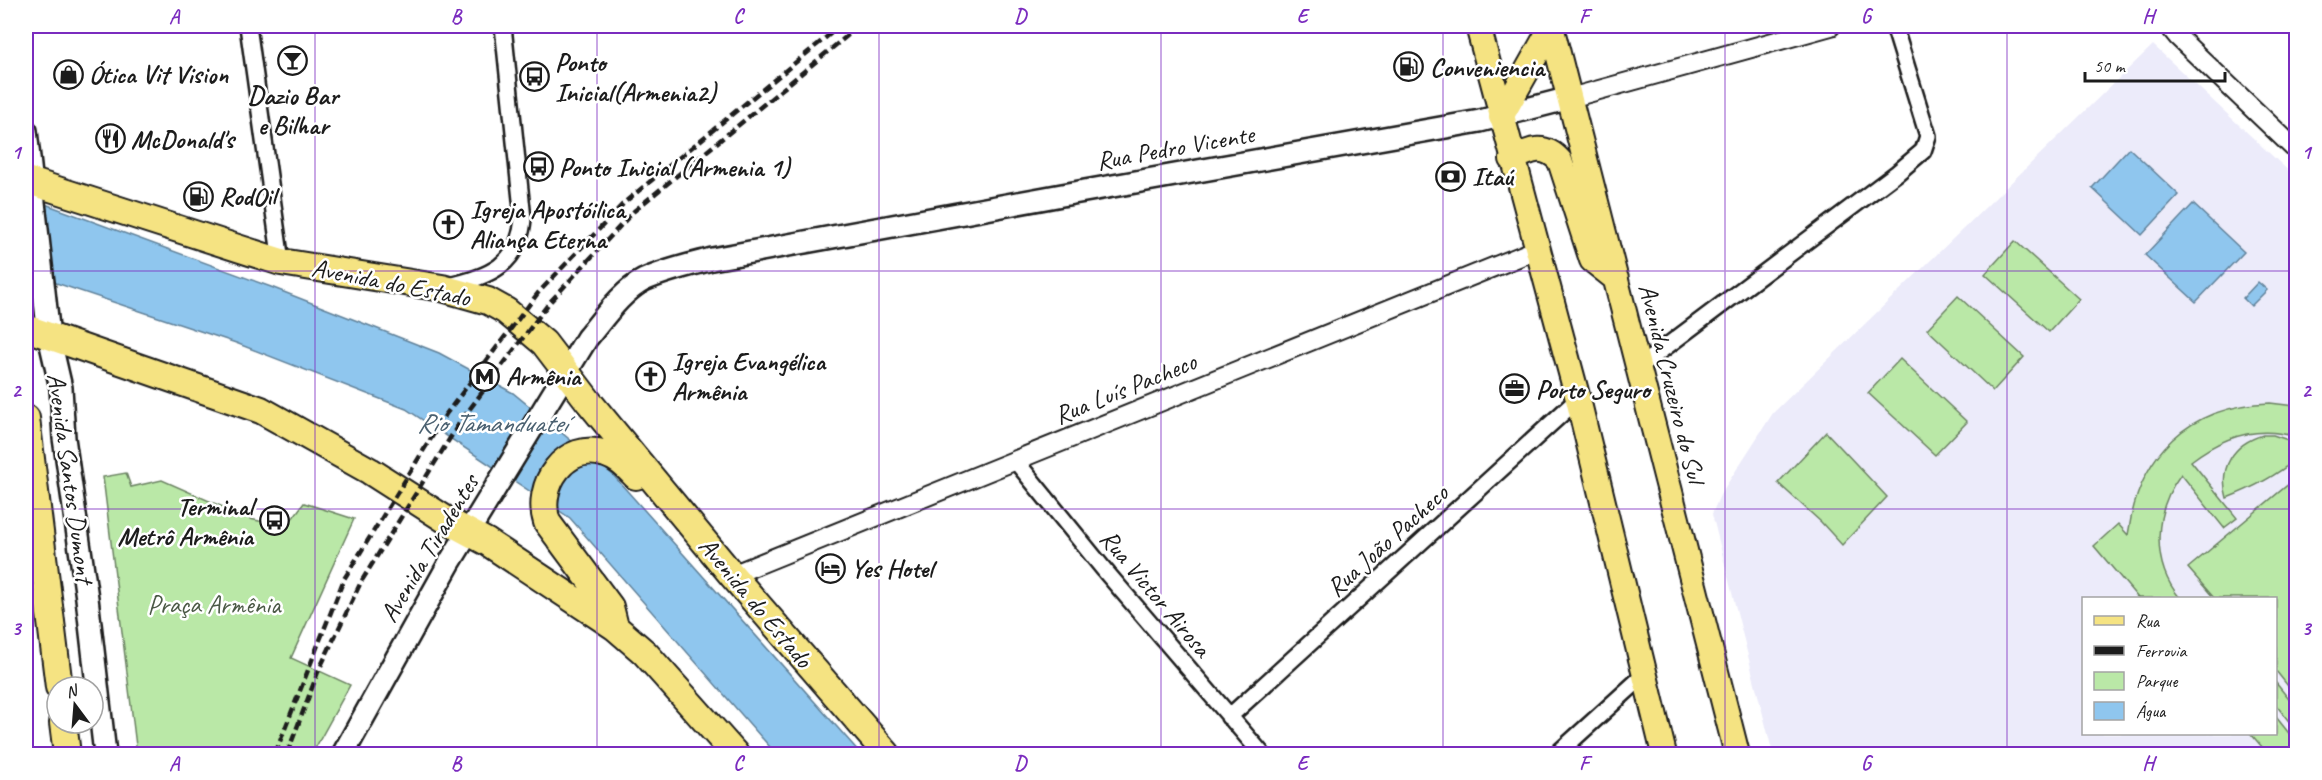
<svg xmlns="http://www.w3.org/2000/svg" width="2322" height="780" viewBox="0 0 2322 780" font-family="Caveat,sans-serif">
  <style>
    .built { fill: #ecebfa; fill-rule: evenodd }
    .green { fill: #bae8a7; stroke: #6b8262; stroke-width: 1.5 }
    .water { fill: #8fc6ee; stroke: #61829a; stroke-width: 1.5 }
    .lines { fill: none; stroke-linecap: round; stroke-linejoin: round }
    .minor-casing { stroke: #1c1c1c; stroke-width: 20 }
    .tertiary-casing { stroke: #1c1c1c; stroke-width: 22 }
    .secondary-casing { stroke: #1c1c1c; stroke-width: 26 }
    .primary-casing { stroke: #1c1c1c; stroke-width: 28 }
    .trunk-casing { stroke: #1c1c1c; stroke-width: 30 }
    .minor { stroke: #fff; stroke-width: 15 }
    .tertiary { stroke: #fff; stroke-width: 18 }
    .secondary { stroke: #fff; stroke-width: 21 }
    .primary { stroke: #f5e382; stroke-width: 24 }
    .trunk { stroke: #f5e382; stroke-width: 26 }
    .rail { stroke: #1c1c1c; stroke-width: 4.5; stroke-dasharray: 9 4.5; stroke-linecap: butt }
    .grid { fill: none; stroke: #7b2cbf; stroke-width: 1.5; stroke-opacity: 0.55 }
    .labels { text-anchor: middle; stroke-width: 5; stroke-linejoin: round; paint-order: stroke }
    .poi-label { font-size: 26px; font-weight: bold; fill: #1c1c1c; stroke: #fff; text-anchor: start }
    .street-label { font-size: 26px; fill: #1c1c1c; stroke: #fff }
    .park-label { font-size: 26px; fill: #4b5946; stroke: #fff }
    .water-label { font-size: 27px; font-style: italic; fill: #4a6070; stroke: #fff }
    .neatline { fill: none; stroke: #7b2cbf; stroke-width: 2 }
    .grid-label { font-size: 20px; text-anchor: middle; font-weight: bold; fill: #7b2cbf }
  </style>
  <rect width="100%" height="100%" fill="#fff"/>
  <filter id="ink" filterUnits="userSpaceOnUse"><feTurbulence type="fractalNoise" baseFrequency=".0167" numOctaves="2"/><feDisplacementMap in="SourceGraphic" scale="12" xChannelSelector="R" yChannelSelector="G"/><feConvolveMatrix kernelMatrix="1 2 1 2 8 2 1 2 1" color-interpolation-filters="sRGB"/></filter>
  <g filter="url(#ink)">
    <path class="built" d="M2153,45L2296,178V754H1773L1712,514L1720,495L1773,413ZM2084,598H2276V734H2084Z"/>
    <path class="green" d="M2015,241L2079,299L2049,332L1985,274Z
      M1958,296L2024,357L1993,391L1927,329Z
      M1900,359L1967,422L1935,455L1868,393Z
      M2270,403L2296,406V437C2258,425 2222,437 2191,461L2237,518L2224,528L2181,474C2154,510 2150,562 2180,598H2138L2094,546L2118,524L2128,535C2139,454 2187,406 2270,403Z
      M1826,432L1887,497L1842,545L1821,522L1778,483Z
      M2263,435H2273L2294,442L2296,444V459C2275,477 2253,488 2227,498C2218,468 2233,444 2263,435Z
      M126,473L131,487L162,480L250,519L286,527L304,503L354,519L291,658L350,685L312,754H137L103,477Z
      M2296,478V696L2276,671V598H2214L2188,568Z
      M2276,683L2296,708V737L2292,732L2295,729L2276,705Z
      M2276,717L2296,742V754H2268L2251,734H2276Z"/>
    <path class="water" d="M2129,148L2179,195L2142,235L2092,188Z
      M26,197L271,287L439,353L513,393L613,475L861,754H776L570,518L406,409L236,343L26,273Z
      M2193,204L2244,252L2196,302L2145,255Z
      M2258,282L2267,290L2251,306L2243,298Z"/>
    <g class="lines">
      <defs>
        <path id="minor" d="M248,26L281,262
          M448,286C489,277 519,265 523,219L503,26
          M1639,367L1897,173L1923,151L1928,136L1894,26
          M1015,460L1106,572L1262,754
          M1229,717L1578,399
          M1557,754L1643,676"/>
        <path id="tertiary" d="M2169,26L2178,37L2296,150
          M1570,98L1831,26
          M732,575L1538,249"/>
        <path id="secondary" d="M26,131L49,336L61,388L64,438L87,598L105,754
          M343,754L450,562L587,338C604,318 621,292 644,280C666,270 689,265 712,259L1062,195L1480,121L1570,98"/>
        <path id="primary" d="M1478,26L1578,399L1664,754
          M1551,26L1737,754
          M1501,117L1551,28
          M1512,159C1531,150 1544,143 1560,161L1592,260L1616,279"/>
        <path id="trunk" d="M26,180L281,262L442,288L488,301L506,311L544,343L589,402L732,575L887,754
          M26,328L261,410L370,471L448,521L487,542L615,627L645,653L735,754
          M26,418L59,687
          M615,627L610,607L547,522C535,486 565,440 606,454C619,458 627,467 636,476
          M63,723L67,754"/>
      </defs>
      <use href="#minor" class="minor-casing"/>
      <use href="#tertiary" class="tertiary-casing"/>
      <use href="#secondary" class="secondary-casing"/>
      <use href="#primary" class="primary-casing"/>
      <use href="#trunk" class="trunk-casing"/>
      <use href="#minor" class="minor"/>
      <use href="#tertiary" class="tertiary"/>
      <use href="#secondary" class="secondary"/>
      <use href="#primary" class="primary"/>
      <use href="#trunk" class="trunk"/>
      <path class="rail" d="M275,754L344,579L446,414L538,293L625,202L840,26
        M287,754L318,672L361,582L460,422L549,303L634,211L859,26"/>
    </g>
  </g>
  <path class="grid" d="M315,26V754M597,26V754M879,26V754M1161,26V754M1443,26V754M1725,26V754M2007,26V754M26,271H2296M26,509H2296"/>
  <defs>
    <symbol id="bar-ring" viewBox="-11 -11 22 22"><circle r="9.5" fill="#fff" stroke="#1c1c1c" stroke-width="1.5"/><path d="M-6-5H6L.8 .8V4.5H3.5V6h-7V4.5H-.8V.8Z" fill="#1c1c1c"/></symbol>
    <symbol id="fuel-ring" viewBox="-11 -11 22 22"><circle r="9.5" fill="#fff" stroke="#1c1c1c" stroke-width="1.5"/><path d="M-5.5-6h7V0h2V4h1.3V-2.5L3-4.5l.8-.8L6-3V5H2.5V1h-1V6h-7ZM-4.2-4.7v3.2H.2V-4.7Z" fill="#1c1c1c"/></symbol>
    <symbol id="shop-ring" viewBox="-11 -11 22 22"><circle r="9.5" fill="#fff" stroke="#1c1c1c" stroke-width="1.5"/><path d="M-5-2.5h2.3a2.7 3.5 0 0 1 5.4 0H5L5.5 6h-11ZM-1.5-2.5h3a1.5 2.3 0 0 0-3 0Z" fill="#1c1c1c"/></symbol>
    <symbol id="bus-ring" viewBox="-11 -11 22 22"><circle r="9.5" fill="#fff" stroke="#1c1c1c" stroke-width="1.5"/><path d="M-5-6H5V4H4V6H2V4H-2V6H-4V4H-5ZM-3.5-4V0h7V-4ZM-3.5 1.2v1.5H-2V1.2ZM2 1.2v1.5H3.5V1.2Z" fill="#1c1c1c"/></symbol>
    <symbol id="restaurant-ring" viewBox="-11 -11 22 22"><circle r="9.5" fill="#fff" stroke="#1c1c1c" stroke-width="1.5"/><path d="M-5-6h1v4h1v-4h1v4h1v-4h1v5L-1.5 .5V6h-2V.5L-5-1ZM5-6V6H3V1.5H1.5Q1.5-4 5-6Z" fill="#1c1c1c"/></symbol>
    <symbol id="bank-ring" viewBox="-11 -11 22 22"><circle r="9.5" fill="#fff" stroke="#1c1c1c" stroke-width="1.5"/><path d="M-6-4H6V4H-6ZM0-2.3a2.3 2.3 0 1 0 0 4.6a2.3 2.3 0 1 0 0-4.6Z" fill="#1c1c1c"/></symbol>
    <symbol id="church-ring" viewBox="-11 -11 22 22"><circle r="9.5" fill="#fff" stroke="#1c1c1c" stroke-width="1.5"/><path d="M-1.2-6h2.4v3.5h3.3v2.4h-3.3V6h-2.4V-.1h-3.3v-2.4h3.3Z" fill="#1c1c1c"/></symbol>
    <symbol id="metro-ring" viewBox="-11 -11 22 22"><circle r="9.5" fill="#fff" stroke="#1c1c1c" stroke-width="1.5"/><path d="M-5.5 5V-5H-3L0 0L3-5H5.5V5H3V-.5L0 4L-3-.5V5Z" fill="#1c1c1c"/></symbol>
    <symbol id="office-ring" viewBox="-11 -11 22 22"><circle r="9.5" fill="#fff" stroke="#1c1c1c" stroke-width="1.5"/><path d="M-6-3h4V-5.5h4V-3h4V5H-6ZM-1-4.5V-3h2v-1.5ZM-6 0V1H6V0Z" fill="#1c1c1c"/></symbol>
    <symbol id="hotel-ring" viewBox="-11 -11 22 22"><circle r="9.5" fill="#fff" stroke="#1c1c1c" stroke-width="1.5"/><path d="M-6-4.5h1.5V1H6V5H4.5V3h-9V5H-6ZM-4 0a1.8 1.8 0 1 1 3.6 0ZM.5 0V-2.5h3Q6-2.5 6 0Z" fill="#1c1c1c"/></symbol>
  </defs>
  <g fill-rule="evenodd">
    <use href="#bar-ring" x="276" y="44" width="33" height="33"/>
    <use href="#fuel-ring" x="1392" y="50" width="33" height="33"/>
    <use href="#shop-ring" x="52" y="58" width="33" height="33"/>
    <use href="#bus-ring" x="518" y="60" width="33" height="33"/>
    <use href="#restaurant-ring" x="94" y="122" width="33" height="33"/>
    <use href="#bus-ring" x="522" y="150" width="33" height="33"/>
    <use href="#bank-ring" x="1434" y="160" width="33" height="33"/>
    <use href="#fuel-ring" x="182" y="180" width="33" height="33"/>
    <use href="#church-ring" x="432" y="208" width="33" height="33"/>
    <use href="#metro-ring" x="468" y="360" width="33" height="33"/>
    <use href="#church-ring" x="634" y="360" width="33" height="33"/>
    <use href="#office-ring" x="1498" y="372" width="33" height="33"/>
    <use href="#bus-ring" x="258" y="504" width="33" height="33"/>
    <use href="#hotel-ring" x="814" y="552" width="33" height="33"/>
  </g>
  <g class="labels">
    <g class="poi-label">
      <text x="555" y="71">Ponto<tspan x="555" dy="30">Inicial(Armenia2)</tspan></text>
      <text x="1430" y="76">Conveniencia</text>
      <text x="89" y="83">Ótica Vit Vision</text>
      <text x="293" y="104" text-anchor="middle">Dazio Bar<tspan x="293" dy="30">e Bilhar</tspan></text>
      <text x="131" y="148">McDonald's</text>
      <text x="559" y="176">Ponto Inicial (Armenia 1)</text>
      <text x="1472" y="185">Itaú</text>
      <text x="219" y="205">RodOil</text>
      <text x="470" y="218">Igreja Apostóilica<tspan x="470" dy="30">Aliança Eterna</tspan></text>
      <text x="672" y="370">Igreja Evangélica<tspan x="672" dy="30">Armênia</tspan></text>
      <text x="506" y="385">Armênia</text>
      <text x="1536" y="398">Porto Seguro</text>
      <text x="253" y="515" text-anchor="end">Terminal<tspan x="253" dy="30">Metrô Armênia</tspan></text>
      <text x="851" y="577">Yes Hotel</text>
    </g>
    <g class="street-label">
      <text transform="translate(1175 147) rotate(-10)" y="9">Rua Pedro Vicente</text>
      <text transform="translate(391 282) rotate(11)" y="9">Avenida do Estado</text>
      <text transform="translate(1672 383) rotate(76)" y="9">Avenida Cruzeiro do Sul</text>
      <text transform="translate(1125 388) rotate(-22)" y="9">Rua Luís Pacheco</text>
      <text transform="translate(71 478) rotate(82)" y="9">Avenida Santos Dumont</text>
      <text transform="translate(1387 540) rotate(-42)" y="9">Rua João Pacheco</text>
      <text transform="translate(429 548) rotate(-59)" y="9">Avenida Tiradentes</text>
      <text transform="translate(1156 593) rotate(50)" y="9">Rua Victor Airosa</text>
      <text transform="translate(756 602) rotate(50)" y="9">Avenida do Estado</text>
    </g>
    <g class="park-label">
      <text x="214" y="613">Praça Armênia</text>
    </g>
    <g class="water-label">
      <text x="492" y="432">Rio Tamanduateí</text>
    </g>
  </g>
  <rect width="2322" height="780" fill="none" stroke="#fff" stroke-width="66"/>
  <rect x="2082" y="597" width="195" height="138" fill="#ffffff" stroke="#a4a4a4" stroke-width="1.5"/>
  <rect x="2094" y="616" width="30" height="9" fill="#f5e382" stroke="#a4a4a4" stroke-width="1.5"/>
  <text x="2136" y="627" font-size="18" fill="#1c1c1c">Rua</text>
  <rect x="2094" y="646" width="30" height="9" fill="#1c1c1c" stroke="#a4a4a4" stroke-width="1.5"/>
  <text x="2136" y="657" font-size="18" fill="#1c1c1c">Ferrovia</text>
  <rect x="2094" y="672" width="30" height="18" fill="#bae8a7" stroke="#a4a4a4" stroke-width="1.5"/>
  <text x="2136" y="687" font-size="18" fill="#1c1c1c">Parque</text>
  <rect x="2094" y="702" width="30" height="18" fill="#8fc6ee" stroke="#a4a4a4" stroke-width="1.5"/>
  <text x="2136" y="717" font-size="18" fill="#1c1c1c">Água</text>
  <g transform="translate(75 705) rotate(344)"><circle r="28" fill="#ffffff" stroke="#a4a4a4" stroke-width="1.5"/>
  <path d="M0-4.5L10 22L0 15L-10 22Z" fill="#1c1c1c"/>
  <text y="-9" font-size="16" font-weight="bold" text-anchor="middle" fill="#1c1c1c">N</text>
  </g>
  <path d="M2085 72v9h140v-9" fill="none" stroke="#1c1c1c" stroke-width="3"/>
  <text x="2094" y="72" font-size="18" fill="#1c1c1c" stroke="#ffffff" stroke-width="4.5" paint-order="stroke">50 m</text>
  <rect x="33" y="33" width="2256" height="714" class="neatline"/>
  <g class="grid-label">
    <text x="174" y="23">A</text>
    <text x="456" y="23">B</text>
    <text x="738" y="23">C</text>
    <text x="1020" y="23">D</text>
    <text x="1302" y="23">E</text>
    <text x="1584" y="23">F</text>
    <text x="1866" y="23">G</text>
    <text x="2148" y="23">H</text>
    <text x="16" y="159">1</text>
    <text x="2306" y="159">1</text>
    <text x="16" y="397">2</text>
    <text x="2306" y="397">2</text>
    <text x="16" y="635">3</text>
    <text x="2306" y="635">3</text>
    <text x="174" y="770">A</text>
    <text x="456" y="770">B</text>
    <text x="738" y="770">C</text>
    <text x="1020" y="770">D</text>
    <text x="1302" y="770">E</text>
    <text x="1584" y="770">F</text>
    <text x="1866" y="770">G</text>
    <text x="2148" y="770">H</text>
  </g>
</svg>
